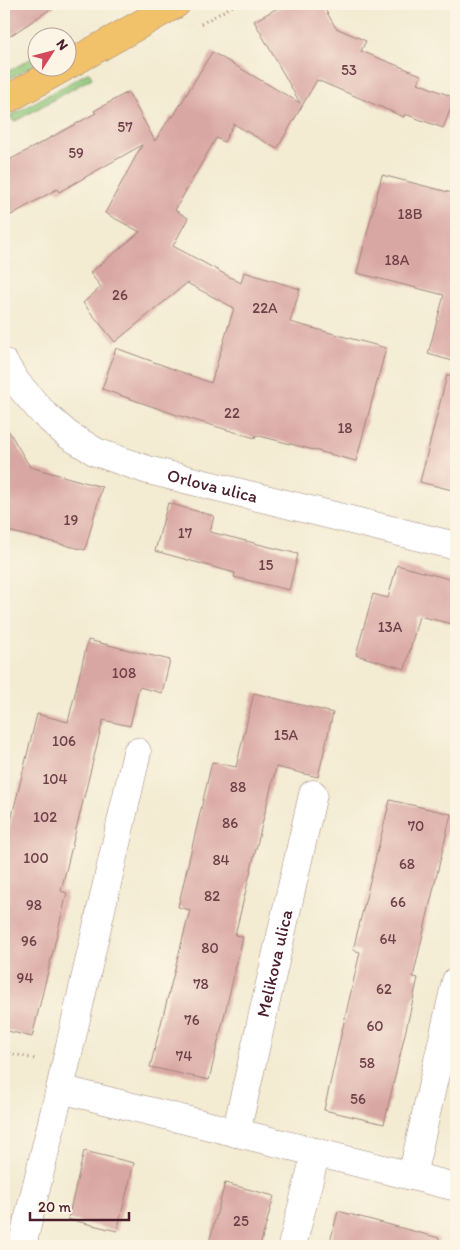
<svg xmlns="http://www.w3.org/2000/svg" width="460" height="1250" viewBox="0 0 460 1250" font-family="Itim,sans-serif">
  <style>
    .green { fill: #8ec87c; stroke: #6c7454 }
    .building { fill: #d9a7a3 }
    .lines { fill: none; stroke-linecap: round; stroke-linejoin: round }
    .minor-casing { stroke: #9e857e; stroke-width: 29 }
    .major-casing { stroke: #9e857e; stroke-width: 29 }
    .path { stroke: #9e857e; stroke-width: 3; stroke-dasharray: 1 4; stroke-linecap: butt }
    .minor { stroke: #fff; stroke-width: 28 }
    .major { stroke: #f2c26a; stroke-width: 28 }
    .labels { text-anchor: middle; stroke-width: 5; stroke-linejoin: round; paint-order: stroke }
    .number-label { font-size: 15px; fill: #6e4149 }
    .street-label { font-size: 18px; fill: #4a1f2b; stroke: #fcf5e5 }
  </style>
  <rect width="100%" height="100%" fill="#fcf5e5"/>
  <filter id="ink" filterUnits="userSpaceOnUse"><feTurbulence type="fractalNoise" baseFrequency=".02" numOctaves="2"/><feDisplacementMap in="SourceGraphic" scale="10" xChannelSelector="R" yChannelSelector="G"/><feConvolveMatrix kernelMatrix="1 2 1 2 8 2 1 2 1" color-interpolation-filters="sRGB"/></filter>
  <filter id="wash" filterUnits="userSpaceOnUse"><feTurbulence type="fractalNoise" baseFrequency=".0096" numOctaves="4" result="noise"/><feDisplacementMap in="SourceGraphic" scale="20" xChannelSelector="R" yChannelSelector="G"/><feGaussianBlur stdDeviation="1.12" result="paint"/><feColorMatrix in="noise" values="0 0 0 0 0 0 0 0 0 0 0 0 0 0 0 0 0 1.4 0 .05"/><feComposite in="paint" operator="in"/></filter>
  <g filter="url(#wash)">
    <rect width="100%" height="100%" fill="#f3ebd2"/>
    <path class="green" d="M37,55V63L4,82V74Z
      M89,72L92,78L14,122L10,116Z"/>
    <g id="blocks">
      <path class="building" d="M4,4H58L4,40Z
        M285,4H322L336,28L366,41L361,51L421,75L418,83L455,98L443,128L405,114L404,117L317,80L277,149L234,124L224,142L216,138L175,210L188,218L173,246L241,283L244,272L300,289L290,322L386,348L356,461L256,435L255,438L177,415L102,389L116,348L211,383L234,308L187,283L115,342L83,303L101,287L90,273L140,232L105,213L142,145L59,192L57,189L4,219V163L96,113L94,111L128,92L155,141L171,116L173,117L212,52L300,103L254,21Z
        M382,175L456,194V362L428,354L444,295L357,273Z
        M447,375L456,376V491L420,482Z
        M4,423L30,467L102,487L85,550L4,530Z
        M168,503L214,516L210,532L298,554L289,590L234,577L235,573L155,551Z
        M397,565L456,581V625L419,616L405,669L356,655L373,594L388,598Z
        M88,640L170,660L162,693L139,687L130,726L103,720L61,891L67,893L32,1037L4,1030V849L37,714L68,722Z
        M254,693L333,713L318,777L276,767L235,935L243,937L209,1080L150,1067L190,910L178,907L212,762L236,767Z
        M390,800L451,814L413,977L418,978L384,1124L324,1110L360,952L353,950Z
        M84,1151L134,1163L117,1231L68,1219Z
        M225,1183L274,1196L260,1246H208Z
        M338,1211L439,1238L438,1246H329Z"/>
    </g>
  </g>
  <g filter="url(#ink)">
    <use href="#blocks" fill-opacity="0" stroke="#9e857e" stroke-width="1"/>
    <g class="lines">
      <defs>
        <g id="minor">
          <path id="s1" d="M4,363L16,382L44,414L68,435L96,452L148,470L456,546"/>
          <path d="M60,1089L456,1187"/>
          <path id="s2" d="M236,1133L313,794"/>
          <path d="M412,1176L456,981"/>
          <path d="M22,1246L60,1089L137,752"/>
          <path d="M292,1246L316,1152"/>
        </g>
        <path id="major" d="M68,65L176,4
          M4,101L63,68"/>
      </defs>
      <use href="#minor" class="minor-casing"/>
      <use href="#major" class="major-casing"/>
      <path class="path" d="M201,24L236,4
        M4,1052L35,1059"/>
      <use href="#minor" class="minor"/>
      <use href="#major" class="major"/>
    </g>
  </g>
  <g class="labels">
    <g class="number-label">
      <text x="349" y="75">53</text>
      <text x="125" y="132">57</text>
      <text x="76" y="158">59</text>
      <text x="410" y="219">18B</text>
      <text x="397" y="265">18A</text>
      <text x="120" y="300">26</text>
      <text x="265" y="313">22A</text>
      <text x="232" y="418">22</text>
      <text x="345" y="433">18</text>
      <text x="71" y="525">19</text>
      <text x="185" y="538">17</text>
      <text x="266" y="570">15</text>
      <text x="390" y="632">13A</text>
      <text x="124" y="678">108</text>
      <text x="286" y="740">15A</text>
      <text x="64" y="746">106</text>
      <text x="55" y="784">104</text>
      <text x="238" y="792">88</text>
      <text x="45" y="822">102</text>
      <text x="230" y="828">86</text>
      <text x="416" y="831">70</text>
      <text x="36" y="863">100</text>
      <text x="221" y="865">84</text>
      <text x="407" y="869">68</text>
      <text x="212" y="901">82</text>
      <text x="398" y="907">66</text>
      <text x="34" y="910">98</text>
      <text x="388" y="944">64</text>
      <text x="29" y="946">96</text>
      <text x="210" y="953">80</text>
      <text x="25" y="983">94</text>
      <text x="201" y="989">78</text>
      <text x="384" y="994">62</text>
      <text x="192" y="1025">76</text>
      <text x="375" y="1031">60</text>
      <text x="184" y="1061">74</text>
      <text x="367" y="1068">58</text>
      <text x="358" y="1104">56</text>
      <text x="241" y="1226">25</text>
    </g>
    <g class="street-label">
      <text dy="6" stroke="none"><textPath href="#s1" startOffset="251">Orlova ulica</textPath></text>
      <text dy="6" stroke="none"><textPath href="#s2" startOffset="174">Melikova ulica</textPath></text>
    </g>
  </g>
  <rect width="460" height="1250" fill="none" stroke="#fcf5e5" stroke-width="20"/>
  <g transform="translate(52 52) rotate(54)"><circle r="24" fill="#fcf5e5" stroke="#b59f9b"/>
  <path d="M0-4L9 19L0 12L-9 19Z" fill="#d1495b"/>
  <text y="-8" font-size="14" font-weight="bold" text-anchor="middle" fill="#4a1f2b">N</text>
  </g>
  <path d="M30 1212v8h99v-8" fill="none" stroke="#4a1f2b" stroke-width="2.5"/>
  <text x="38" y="1212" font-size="15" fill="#4a1f2b" stroke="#fcf5e5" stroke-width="4" paint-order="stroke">20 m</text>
</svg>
